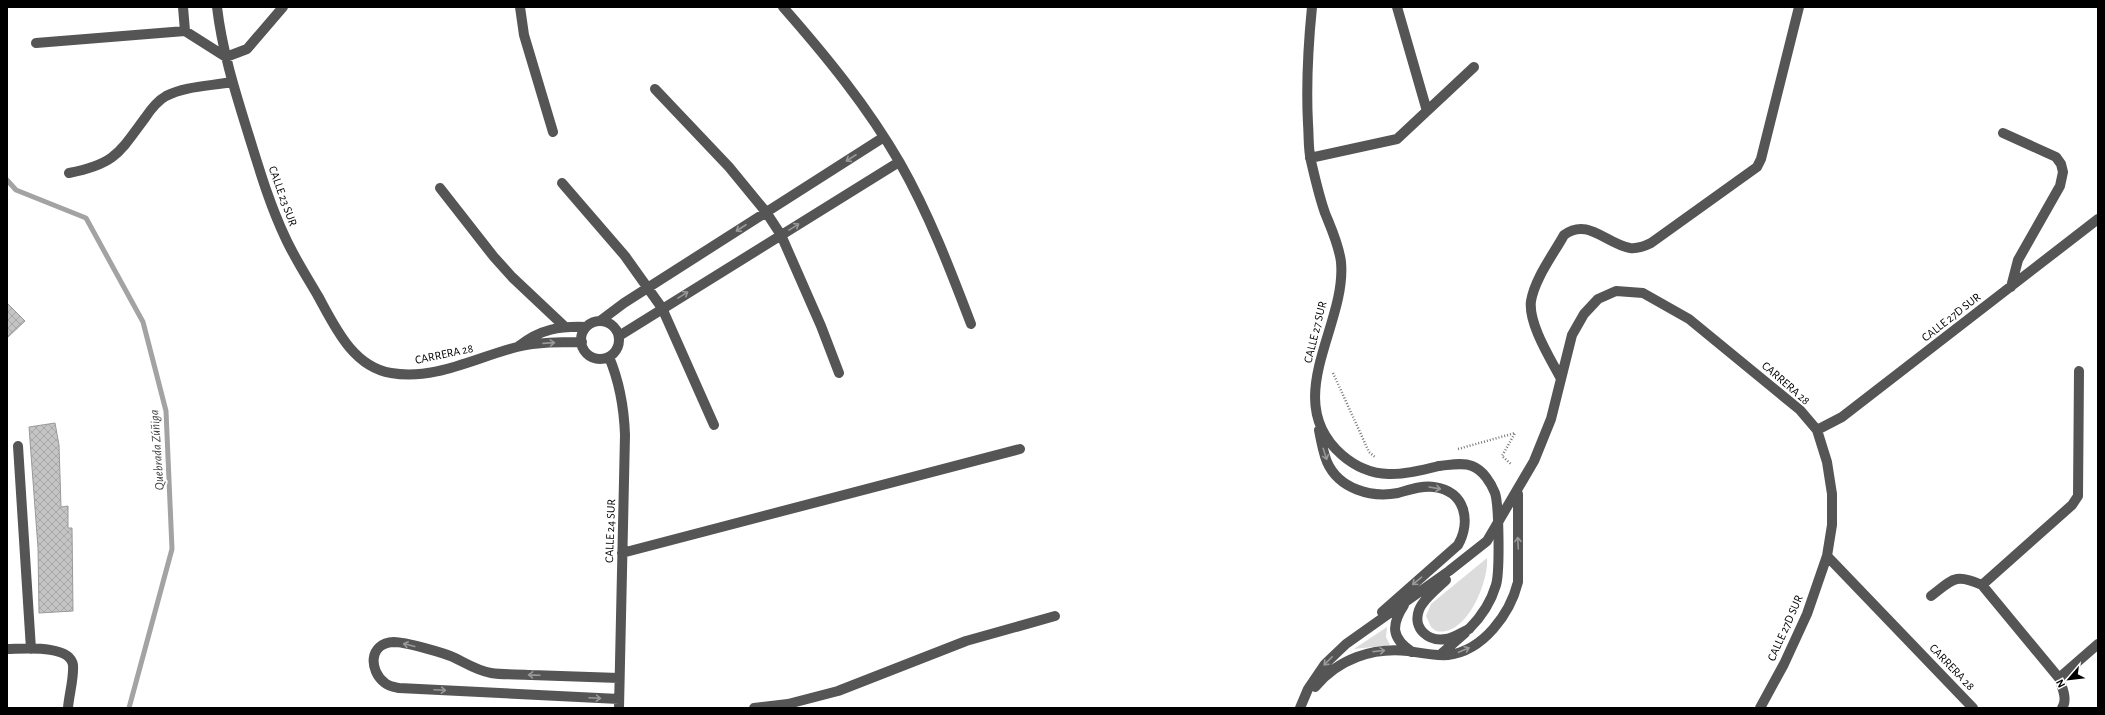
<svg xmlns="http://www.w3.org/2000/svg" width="2105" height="715" viewBox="0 0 2105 715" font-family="'Alegreya Sans',sans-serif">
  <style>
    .grass { fill: #dcdcdc }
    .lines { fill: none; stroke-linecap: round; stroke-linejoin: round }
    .stream { stroke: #a3a3a3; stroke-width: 5 }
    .building { fill: url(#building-cross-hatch); stroke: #999 }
    .path { stroke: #777; stroke-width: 2.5; stroke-dasharray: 1 2; stroke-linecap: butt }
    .minor { stroke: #555; stroke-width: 10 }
    .minor-bridge { stroke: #555; stroke-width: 10 }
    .oneway { stroke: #999 }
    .labels { text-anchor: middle; stroke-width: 4; stroke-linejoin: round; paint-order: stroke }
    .street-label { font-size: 12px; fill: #000; stroke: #fff }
    .water-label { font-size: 13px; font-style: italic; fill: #444; stroke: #fff }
  </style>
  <defs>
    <pattern id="building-cross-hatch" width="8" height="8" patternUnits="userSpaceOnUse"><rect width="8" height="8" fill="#c4c4c4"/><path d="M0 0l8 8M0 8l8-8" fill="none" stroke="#a7a7a7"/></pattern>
  </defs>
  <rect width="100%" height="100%" fill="#fff"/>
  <path class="grass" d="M1487,558C1489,582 1466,638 1436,631L1431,627L1426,616L1431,604Z
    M1387,627L1386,637L1390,645L1354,649Z"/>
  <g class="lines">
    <path class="stream" d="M7,180L16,190L86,218L143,322L166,411L172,549L129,708"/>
  </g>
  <path class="building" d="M7,303L25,321L7,338Z
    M55,423L59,445L61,507L68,506V528H72L73,611L39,613L38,548L29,427Z"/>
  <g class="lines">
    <path class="path" d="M1333,373L1369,452L1375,457
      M1458,449L1515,433L1502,456L1512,465"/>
    <path class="minor" d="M183,7L185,31
      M217,7C222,50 235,91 248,133C259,168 269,203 285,237C294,257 307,277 318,296C335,327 353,367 391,373C434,381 477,357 517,347C538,342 560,342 582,342
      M520,7L524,35L553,132
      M783,7C826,56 867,106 900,163C929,214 950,269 971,324
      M1312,7C1308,47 1306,85 1308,124C1309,136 1308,149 1311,161C1315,178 1319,196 1325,213C1331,228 1339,245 1341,262C1347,326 1279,400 1342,455C1373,482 1403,475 1439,466
      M1397,7L1427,111
      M36,43L185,31L226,57L247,49L283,7
      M655,89L729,167L766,212L781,235L821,326L839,373
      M2003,133L2056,157L2061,164L2063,172L2060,186L2018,260L2011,287
      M1310,158L1397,139L1474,67
      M69,173C115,164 119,153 145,118C151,109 157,101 166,96C185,86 211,86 232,82
      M562,183L625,256L662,308L714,425
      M440,188L494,257L512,277L564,326
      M600,321L624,303L884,137
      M581 340a19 19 0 1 1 38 0a19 19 0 1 1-38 0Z
      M619,336L899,162
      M519,346C540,329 560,326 586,327
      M609,357C620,383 624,407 625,435L619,708
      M1560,377C1550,358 1528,323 1531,301C1535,278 1553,255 1564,235C1588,217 1606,244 1630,248C1638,249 1645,246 1651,243L1757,167L1761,159L1799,7
      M1319,430C1321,441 1323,452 1327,462C1339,489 1371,498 1398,493C1409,490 1422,485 1434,487C1466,491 1471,522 1458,545L1382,612
      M1817,430L1842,417L2098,219
      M18,446L31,649
      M622,553L1020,449
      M1827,556L1973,708
      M1446,580C1438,588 1423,599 1419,610C1412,629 1429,642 1446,639C1454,638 1462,632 1469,629
      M1982,585L2072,505L2078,496L2079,371
      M1931,596C1953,579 1955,573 1982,585L2059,678C2062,687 2068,700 2062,708
      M1404,605C1391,625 1391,638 1412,652
      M7,649C22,649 70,644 73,665C74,678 69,695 68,708
      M1440,655L1465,633
      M619,678C590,677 560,676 531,675C518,674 504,675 491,673C478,671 467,664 455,658C445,653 405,642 394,642C368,643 369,671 385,683C388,686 394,687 399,688L619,699
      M2059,678L2098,644
      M1315,687C1338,659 1373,647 1408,651C1421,653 1435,656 1448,655C1483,651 1510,614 1518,582V494
      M754,708L788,704L838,691L966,641L1055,616
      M1300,708L1308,689L1325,664L1346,644L1449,571L1487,541L1534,461L1551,419L1572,335L1584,314L1598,299L1616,291L1643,293L1689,319L1800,410L1817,430L1827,462L1832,494V525L1827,556L1807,614L1784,664L1760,708"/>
    <path class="minor-bridge" d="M1439,466C1450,465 1462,462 1472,466C1483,470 1491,483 1495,493C1499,505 1500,572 1496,585C1491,602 1482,616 1469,629"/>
  </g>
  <defs><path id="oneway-shaft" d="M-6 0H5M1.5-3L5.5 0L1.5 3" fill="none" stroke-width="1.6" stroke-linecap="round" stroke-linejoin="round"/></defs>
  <g class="oneway">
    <use href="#oneway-shaft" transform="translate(851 158) rotate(147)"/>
    <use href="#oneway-shaft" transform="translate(794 227) rotate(-32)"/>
    <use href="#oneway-shaft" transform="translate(741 228) rotate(147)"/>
    <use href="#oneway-shaft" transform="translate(683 295) rotate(-32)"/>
    <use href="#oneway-shaft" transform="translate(549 343) rotate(-4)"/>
    <use href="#oneway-shaft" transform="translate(1325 454) rotate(72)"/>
    <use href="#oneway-shaft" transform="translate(1435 488) rotate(10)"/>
    <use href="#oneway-shaft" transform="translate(1518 543) rotate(-93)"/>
    <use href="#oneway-shaft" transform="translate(1417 581) rotate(140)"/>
    <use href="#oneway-shaft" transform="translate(409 645) rotate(-166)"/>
    <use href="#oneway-shaft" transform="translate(1464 650) rotate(-23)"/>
    <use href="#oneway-shaft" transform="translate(1379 651) rotate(-6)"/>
    <use href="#oneway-shaft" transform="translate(1328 661) rotate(135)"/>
    <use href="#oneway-shaft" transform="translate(534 675) rotate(-178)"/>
    <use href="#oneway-shaft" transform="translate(440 690) rotate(3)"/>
    <use href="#oneway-shaft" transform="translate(595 698) rotate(3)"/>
  </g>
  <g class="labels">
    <g class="street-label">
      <text transform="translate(283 196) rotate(70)" y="4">CALLE 23 SUR</text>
      <text transform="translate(1951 317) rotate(-38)" y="4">CALLE 27D SUR</text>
      <text transform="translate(1315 332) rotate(-76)" y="4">CALLE 27 SUR</text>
      <text transform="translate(444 354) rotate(-12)" y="4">CARRERA 28</text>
      <text transform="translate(1786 383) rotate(41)" y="4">CARRERA 28</text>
      <text transform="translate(610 531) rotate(-88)" y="4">CALLE 24 SUR</text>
      <text transform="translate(1785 628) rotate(-66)" y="4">CALLE 27D SUR</text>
      <text transform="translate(1952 667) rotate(46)" y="4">CARRERA 28</text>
    </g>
    <g class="water-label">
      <text transform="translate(156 450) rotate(-94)" y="5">Quebrada Zúñiga</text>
    </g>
  </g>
  <rect width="2105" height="715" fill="none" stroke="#000000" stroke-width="16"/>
  <g transform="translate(2069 679) rotate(242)" stroke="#ffffff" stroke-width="3" paint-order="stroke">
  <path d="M0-3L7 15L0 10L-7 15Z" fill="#000000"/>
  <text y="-6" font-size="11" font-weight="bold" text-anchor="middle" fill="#000000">N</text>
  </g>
</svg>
